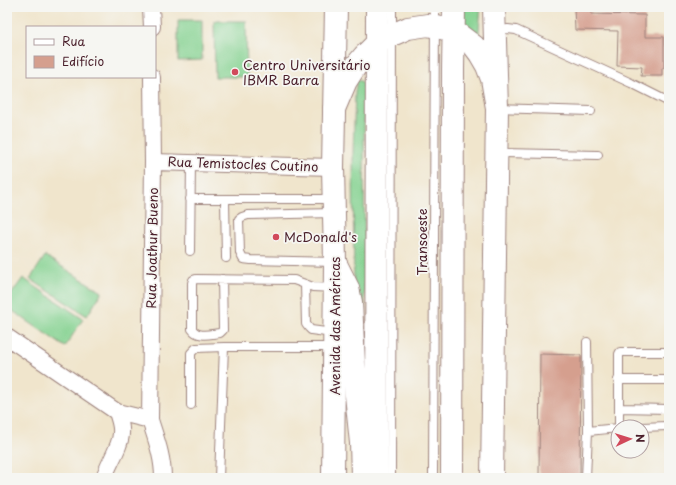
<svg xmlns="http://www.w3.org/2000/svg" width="676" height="485" viewBox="0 0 676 485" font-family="'Playpen Sans',sans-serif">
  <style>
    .grass { fill: #85d291; stroke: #68785e }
    .building { fill: #d59f8e }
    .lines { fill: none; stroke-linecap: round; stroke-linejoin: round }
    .lane-casing { stroke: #9d827c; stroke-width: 10 }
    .street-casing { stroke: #9d827c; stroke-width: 18 }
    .secondary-casing { stroke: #9d827c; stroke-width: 24 }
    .highway-casing { stroke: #9d827c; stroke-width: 24 }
    .lane { stroke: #fff; stroke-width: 8 }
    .street { stroke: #fff; stroke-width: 16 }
    .secondary { stroke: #fff; stroke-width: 22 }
    .highway { stroke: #fff; stroke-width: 22 }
    .poi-dot { fill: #d1495b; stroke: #f6f6f2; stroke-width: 1.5 }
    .labels { text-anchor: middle; stroke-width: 3.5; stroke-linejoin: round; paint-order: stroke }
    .poi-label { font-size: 13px; fill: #4a1f2b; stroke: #f6f6f2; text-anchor: start }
    .street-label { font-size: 13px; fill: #4a1f2b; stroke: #f6f6f2 }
  </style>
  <rect width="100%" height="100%" fill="#f6f6f2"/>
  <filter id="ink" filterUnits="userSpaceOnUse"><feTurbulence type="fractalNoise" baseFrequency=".025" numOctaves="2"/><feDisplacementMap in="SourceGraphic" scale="8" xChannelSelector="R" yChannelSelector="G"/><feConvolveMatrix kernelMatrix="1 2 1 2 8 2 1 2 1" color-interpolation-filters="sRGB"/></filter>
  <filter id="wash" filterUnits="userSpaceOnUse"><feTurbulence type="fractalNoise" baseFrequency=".012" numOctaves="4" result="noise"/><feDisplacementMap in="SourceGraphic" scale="16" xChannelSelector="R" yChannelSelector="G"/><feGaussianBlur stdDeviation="0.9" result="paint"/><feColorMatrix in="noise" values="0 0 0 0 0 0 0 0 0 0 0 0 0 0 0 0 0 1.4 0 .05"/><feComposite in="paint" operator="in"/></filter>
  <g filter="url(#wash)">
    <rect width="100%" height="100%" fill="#f0e5cc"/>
    <path class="grass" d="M458,7H481L478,42L458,29Z
      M178,20H202V60L178,61Z
      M214,21H246L247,77H215Z
      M357,79L364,83L365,422L354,303L353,153L355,92Z
      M45,256L102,292L87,316L30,279Z
      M23,278L83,319L65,347L7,307V300Z"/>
    <g id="blocks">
      <path class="building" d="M574,7H591V14L645,15V37H664V68H662V76H641L642,67L617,66L618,31L575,30Z
        M540,354L581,355L580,475H539Z"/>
    </g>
  </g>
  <g filter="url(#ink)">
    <use href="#blocks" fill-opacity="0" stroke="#9d827c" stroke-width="1"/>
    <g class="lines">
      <defs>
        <path id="lane" d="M495,31L508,29L516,30L631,83L669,102
          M497,108L591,111
          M497,153L598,155
          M190,199H334
          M225,199L226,258
          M333,213L248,215L242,217L239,219L240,253L243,259L251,260L335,262
          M190,251L191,162
          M222,279L223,330L220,333C210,334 198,338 192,329V283L193,280L196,279L294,280L313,287L334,288
          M305,284L306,324L309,328L311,330L333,333
          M618,380H669
          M191,405V353L196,348L224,347
          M619,408L669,409
          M619,427V354L620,352H669
          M642,427L667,426H669
          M588,431L618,428
          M219,478L224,347H334
          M391,478L392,7
          M433,478L435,7
          M586,478L588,431L587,342"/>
        <path id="street" d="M151,7L152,27
          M152,77L153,162L150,420C156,439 163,457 163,478
          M153,162L333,167
          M7,337L117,412L150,420
          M104,478C108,464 121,446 121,433C122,426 119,419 117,412"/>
        <path id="secondary" d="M333,478L335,262L333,167L336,7
          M492,478L497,108L494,7"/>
        <path id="highway" d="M334,109L346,81L355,67L364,56L377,43L392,35L408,28L428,25L454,31L474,46L480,54L487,66L492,79L497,108
          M335,262L348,288L351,302L355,385L361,443L362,476
          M376,478L377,7
          M452,478L453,69L454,7"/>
      </defs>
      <use href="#lane" class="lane-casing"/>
      <use href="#street" class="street-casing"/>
      <use href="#secondary" class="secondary-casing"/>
      <use href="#highway" class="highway-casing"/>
      <use href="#lane" class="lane"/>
      <use href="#street" class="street"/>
      <use href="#secondary" class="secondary"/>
      <use href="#highway" class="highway"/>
    </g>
  </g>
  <g class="poi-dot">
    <circle cx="235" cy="72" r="4"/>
    <circle cx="276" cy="237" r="4"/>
  </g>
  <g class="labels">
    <g class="poi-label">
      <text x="243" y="70">Centro Universitário<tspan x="243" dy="15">IBMR Barra</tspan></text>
      <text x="284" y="242">McDonald's</text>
    </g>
    <g class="street-label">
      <text transform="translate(243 164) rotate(2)" y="5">Rua Temistocles Coutino</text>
      <text transform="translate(422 242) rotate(-90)" y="5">Transoeste</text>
      <text transform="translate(152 248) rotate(-89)" y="5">Rua Joathur Bueno</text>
      <text transform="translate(335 326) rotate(-90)" y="5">Avenida das Américas</text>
    </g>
  </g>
  <rect width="676" height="485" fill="none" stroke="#f6f6f2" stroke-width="24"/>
  <rect x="26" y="26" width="130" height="52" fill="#f6f6f2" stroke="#b1a0a2"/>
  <rect x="34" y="39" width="20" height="6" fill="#ffffff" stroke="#b1a0a2"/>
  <text x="62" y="46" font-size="12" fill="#4a1f2b">Rua</text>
  <rect x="34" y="56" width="20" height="12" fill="#d59f8e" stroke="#b1a0a2"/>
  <text x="62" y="66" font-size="12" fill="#4a1f2b">Edifício</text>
  <g transform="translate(630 439) rotate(86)"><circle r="19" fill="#f6f6f2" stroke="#b1a0a2"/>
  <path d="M0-3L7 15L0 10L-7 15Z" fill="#d1495b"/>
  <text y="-6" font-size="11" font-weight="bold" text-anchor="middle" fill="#4a1f2b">N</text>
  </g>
</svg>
